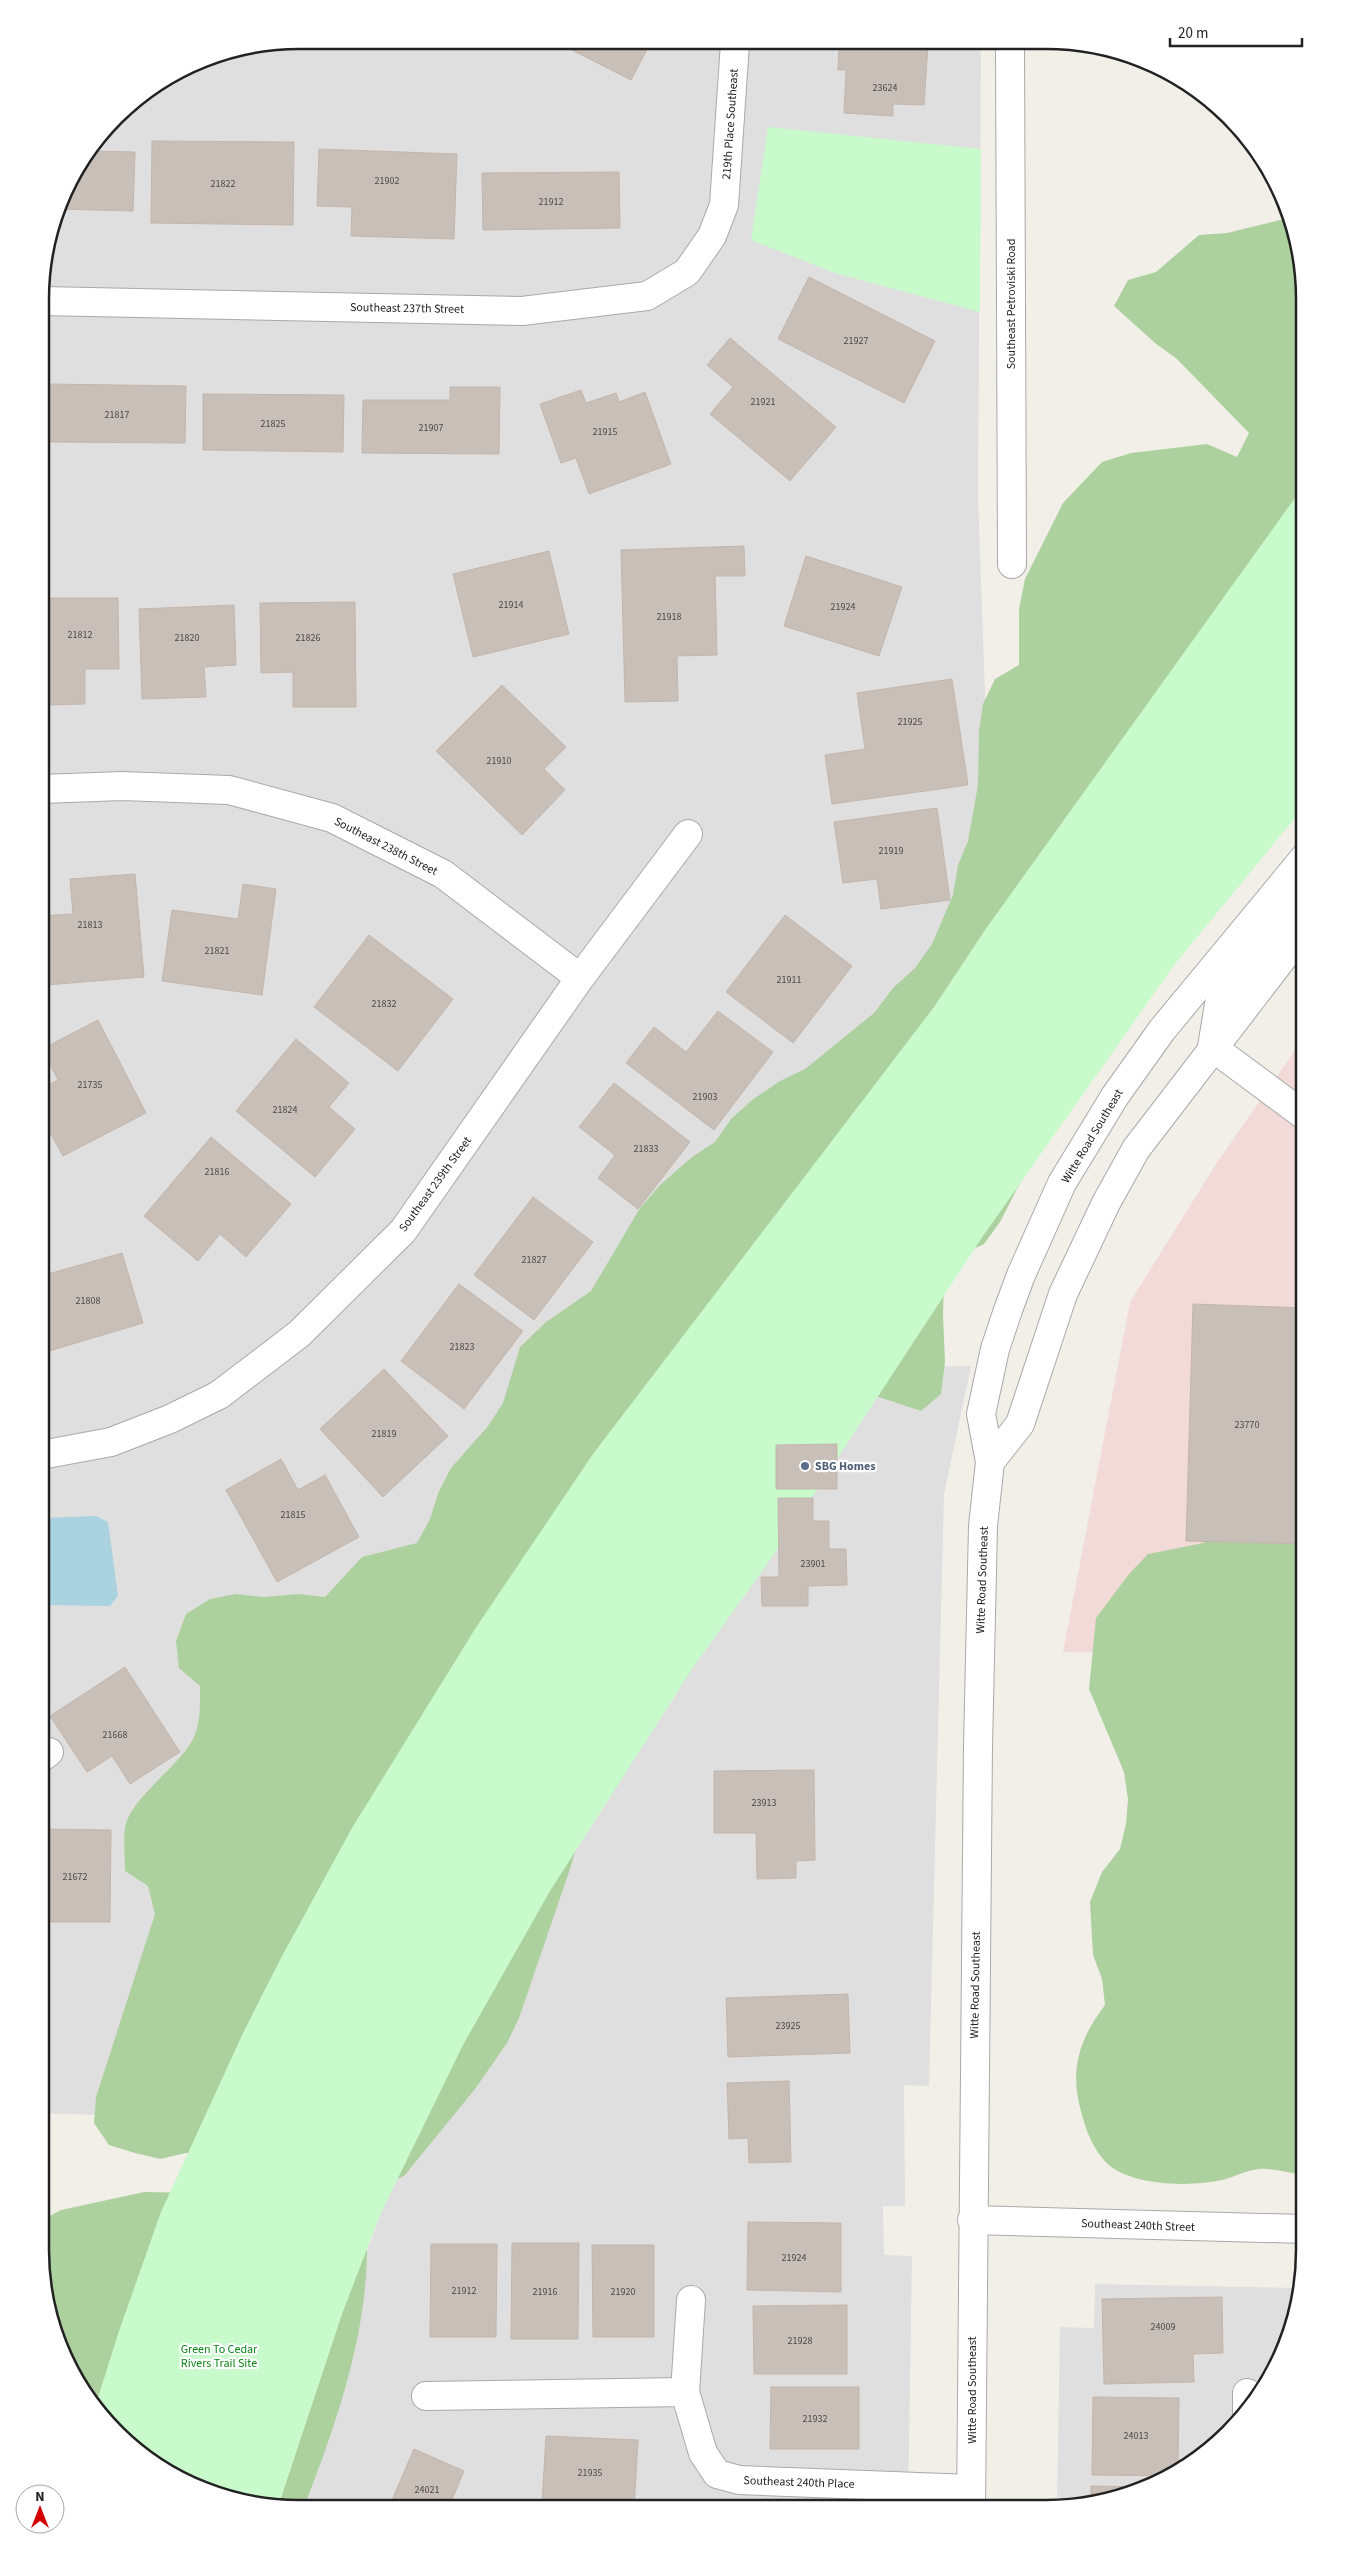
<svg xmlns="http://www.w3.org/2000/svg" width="1345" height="2549" viewBox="0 0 1345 2549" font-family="'Source Sans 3',sans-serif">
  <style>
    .residential { fill: #e0dfdf }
    .commercial { fill: #f2dad9 }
    .forest { fill: #add19e }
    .park { fill: #c8facc }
    .water { fill: #aad3df }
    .building { fill: #c7bfb8; stroke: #c4b6ab }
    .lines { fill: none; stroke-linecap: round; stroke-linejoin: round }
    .minor-casing { stroke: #a9a9a9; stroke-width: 30 }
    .minor { stroke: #fff; stroke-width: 28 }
    .service-dot { fill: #5c6f8a; stroke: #fff; stroke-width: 2 }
    .labels { text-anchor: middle; stroke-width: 4.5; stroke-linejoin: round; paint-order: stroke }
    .number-label { font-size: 10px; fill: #4b4948 }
    .street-label { font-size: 12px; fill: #222; stroke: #fff }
    .service-label { font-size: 12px; font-weight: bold; fill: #4e5e75; stroke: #fff; text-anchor: start }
    .park-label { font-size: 12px; fill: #0c8416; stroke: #fff }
    .rim { fill: none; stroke: #222; stroke-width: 2.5 }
  </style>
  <rect width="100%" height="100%" fill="#f2efe9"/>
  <path class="residential" d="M298,40L981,44L978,495L992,893L158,2117L40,2113L42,265L67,184L128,104L200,60Z
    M971,1366L944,1494L929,2086L904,2085L905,2206H883L884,2255L912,2256L908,2509L280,2507L303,2426L380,2215L767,1371Z
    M1095,2284L1300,2288L1285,2349L1251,2408L1190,2465L1129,2495L1057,2507L1060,2327L1094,2328Z"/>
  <path class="commercial" d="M1305,1036V1654L1063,1652L1130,1302L1216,1164Z"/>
  <path class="forest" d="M1287,206L1291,216L1305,298V783L1144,986L1025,1173L1000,1222L984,1244L955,1258L944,1281L943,1314L945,1362L941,1394L921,1411L846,1386L597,1773L571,1866L519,2018L507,2043L475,2089L404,2176L379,2187L240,2154L186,2153L160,2159L135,2153L109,2145L94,2123L96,2097L155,1914L148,1886L125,1871C125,1857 123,1842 125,1828C130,1798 178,1768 193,1739C201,1724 200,1703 200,1686L179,1668L176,1641L186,1614L210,1599L236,1594L264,1597L298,1594L325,1597L362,1557L417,1543L430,1519L439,1491L451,1468L488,1426L503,1403L520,1347L546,1322L591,1291L640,1208L660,1185L692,1157L715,1142L731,1119L752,1100L780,1081L805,1069L874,1013L893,988L915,968L932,944L953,895L958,865L968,841L978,785L979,731L983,704L995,679L1019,665V609L1025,579L1063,503L1102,462L1131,453L1207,444L1237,457L1249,433L1177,359L1155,343L1114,306L1128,280L1156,272L1199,235L1227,233L1284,219Z
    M1228,1530L1305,1538L1304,2175C1290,2173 1273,2168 1259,2169C1247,2170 1234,2177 1222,2180C1191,2187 1125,2187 1103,2159C1092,2146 1085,2128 1081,2111C1069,2069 1080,2038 1105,2005L1102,1979L1093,1955L1090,1902L1102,1872L1120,1849L1126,1824L1128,1799L1124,1772L1089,1689L1096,1618L1129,1574L1148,1554L1203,1543Z
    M144,2192L198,2193L367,2248C367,2336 336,2425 304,2507H264L184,2482L128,2445L83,2394L54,2333L40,2251V2221L61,2210Z"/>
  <path class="park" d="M768,127L981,149L980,312L835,273L751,240Z
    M1305,484V806L1175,964L983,1236L780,1546L694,1666L550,1891L463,2045L380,2215L342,2314L278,2507H264L184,2482L128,2445L95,2407L119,2331L161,2212L243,2033L281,1958L352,1828L475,1629L593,1454L934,1007L985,930Z"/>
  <path class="water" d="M96,1516L108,1522L118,1596L110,1606L41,1605V1518Z"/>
  <path class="building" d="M556,42H651L631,80Z
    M839,43L928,44L924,105L893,104V116L844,113L846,70H838Z
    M152,141L294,142L293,225L151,223Z
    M319,149L457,154L454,239L351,236L352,207L317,206Z
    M92,151L135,152L133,211L59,209L67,184Z
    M619,172L620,228L483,230L482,173Z
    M809,277L935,341L904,403L778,339Z
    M730,338L836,427L790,481L710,414L733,387L707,365Z
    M49,384L186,386L185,443L49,442Z
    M450,387H500L499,454L362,453L363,400H450Z
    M581,390L586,403L616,393L619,402L645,392L671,464L589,494L576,458L561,463L540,404Z
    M203,394L344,395L343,452L203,450Z
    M744,546L745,576H715L717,655L677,656L678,701L625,702L621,550Z
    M549,551L569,634L473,657L453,574Z
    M806,556L902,587L879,656L784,626Z
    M42,598H118L119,669H85V704L42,705Z
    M355,602L356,707H293V672L261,673L260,603Z
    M234,605L236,665L204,667L206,697L142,699L139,609Z
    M952,679L968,785L832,804L825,755L865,749L857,693Z
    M502,685L566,747L544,769L565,790L522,835L436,751Z
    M937,808L950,900L881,909L877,879L843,883L834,822Z
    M135,874L144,977L46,985L41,916L73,914L70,879Z
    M243,884L276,889L262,995L162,981L172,910L238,919Z
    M785,915L852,966L793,1043L726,992Z
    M369,935L453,999L398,1071L314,1007Z
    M718,1011L773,1052L714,1130L626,1063L654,1027L686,1052Z
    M98,1020L146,1113L63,1156L41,1116V1089L58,1080L42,1049Z
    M296,1039L349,1083L329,1107L355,1129L315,1177L236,1111Z
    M614,1083L690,1142L638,1209L598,1178L615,1155L579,1127Z
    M211,1137L291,1204L246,1257L220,1234L198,1261L144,1216Z
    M533,1197L593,1242L534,1320L474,1275Z
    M122,1253L143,1323L49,1351L41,1323V1276Z
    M459,1284L523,1331L464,1409L401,1361Z
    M1193,1304L1305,1308V1544L1186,1541Z
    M384,1369L448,1436L383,1497L320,1429Z
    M837,1444V1489H776V1445Z
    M281,1459L298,1490L325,1475L359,1537L277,1582L226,1490Z
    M778,1498H813V1521H829V1549H846L847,1585L808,1586V1606H762L761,1577H779Z
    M125,1667L180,1752L130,1784L112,1756L87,1772L50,1716Z
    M814,1770L815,1860L796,1861V1878L757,1879L756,1833H714V1771Z
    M40,1829L111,1830L110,1922H49V1953H40Z
    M848,1994L850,2053L728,2057L726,1998Z
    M789,2081L791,2162L749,2163L748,2138L729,2139L727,2083Z
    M748,2222L841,2223V2292L747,2290Z
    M512,2243H579L578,2339H511Z
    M431,2244H497L496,2337H430Z
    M592,2245H654V2337H593Z
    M1222,2297L1223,2353L1193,2354L1194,2382L1104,2384L1102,2299Z
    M847,2305V2374H754L753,2306Z
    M1288,2314H1294L1287,2344Z
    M771,2387H859V2449H770Z
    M1093,2397L1179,2398L1178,2471L1168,2476L1092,2475Z
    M546,2436L638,2440L634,2508L542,2504Z
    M414,2449L464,2471L449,2507H389Z
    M1091,2486L1147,2487L1129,2495L1091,2502Z"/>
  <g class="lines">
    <defs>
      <path id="minor" d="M1010,44L1012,564
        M42,301L522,311L647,296L687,272L712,236L724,205L735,43
        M42,789L122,786L229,790L332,818L443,874L580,978
        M1305,1116L1212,1047L1219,1004L1226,988L1305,889
        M41,1455L111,1442L170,1419L219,1395L299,1334L403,1231L580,978L688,834
        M990,1462L1020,1424L1063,1294L1106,1203L1136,1149L1305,929
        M41,1758L49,1752
        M972,2220L1304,2229
        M691,2300L685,2392L703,2453L717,2474L739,2480L971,2489
        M1247,2393V2412
        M426,2396L685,2392
        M971,2509L978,1746L983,1526L990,1462L981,1414L995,1349L1008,1310L1021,1275L1062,1183L1115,1096L1162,1030L1305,857"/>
    </defs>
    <use href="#minor" class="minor-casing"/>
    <use href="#minor" class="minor"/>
  </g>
  <circle class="service-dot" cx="805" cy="1466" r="5"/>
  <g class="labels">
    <g class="number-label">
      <text x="885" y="91">23624</text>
      <text x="387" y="184">21902</text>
      <text x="223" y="187">21822</text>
      <text x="551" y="205">21912</text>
      <text x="856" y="344">21927</text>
      <text x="763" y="405">21921</text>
      <text x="117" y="418">21817</text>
      <text x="273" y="427">21825</text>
      <text x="431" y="431">21907</text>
      <text x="605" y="435">21915</text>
      <text x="511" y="608">21914</text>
      <text x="843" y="610">21924</text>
      <text x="669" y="620">21918</text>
      <text x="80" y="638">21812</text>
      <text x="187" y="641">21820</text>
      <text x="308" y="641">21826</text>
      <text x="910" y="725">21925</text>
      <text x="499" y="764">21910</text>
      <text x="891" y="854">21919</text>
      <text x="90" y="928">21813</text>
      <text x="217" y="954">21821</text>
      <text x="789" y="983">21911</text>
      <text x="384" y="1007">21832</text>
      <text x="90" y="1088">21735</text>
      <text x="705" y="1100">21903</text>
      <text x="285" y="1113">21824</text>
      <text x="646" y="1152">21833</text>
      <text x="217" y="1175">21816</text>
      <text x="534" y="1263">21827</text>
      <text x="88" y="1304">21808</text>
      <text x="462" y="1350">21823</text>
      <text x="1247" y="1428">23770</text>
      <text x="384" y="1437">21819</text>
      <text x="293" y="1518">21815</text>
      <text x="813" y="1567">23901</text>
      <text x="115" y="1738">21668</text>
      <text x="764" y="1806">23913</text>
      <text x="75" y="1880">21672</text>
      <text x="788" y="2029">23925</text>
      <text x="794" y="2261">21924</text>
      <text x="464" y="2294">21912</text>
      <text x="545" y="2295">21916</text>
      <text x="623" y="2295">21920</text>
      <text x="1163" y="2330">24009</text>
      <text x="800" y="2344">21928</text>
      <text x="815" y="2422">21932</text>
      <text x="1136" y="2439">24013</text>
      <text x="590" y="2476">21935</text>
      <text x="427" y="2493">24021</text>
    </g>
    <g class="street-label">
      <text transform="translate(730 124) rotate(-86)" y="4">219th Place Southeast</text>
      <text transform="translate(1011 304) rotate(-90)" y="4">Southeast Petroviski Road</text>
      <text transform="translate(407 308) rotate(1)" y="4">Southeast 237th Street</text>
      <text transform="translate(386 846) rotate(27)" y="4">Southeast 238th Street</text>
      <text transform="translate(1092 1136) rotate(-59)" y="4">Witte Road Southeast</text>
      <text transform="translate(435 1184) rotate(-54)" y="4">Southeast 239th Street</text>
      <text transform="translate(982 1580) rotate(-88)" y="4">Witte Road Southeast</text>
      <text transform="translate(975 1985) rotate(-89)" y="4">Witte Road Southeast</text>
      <text transform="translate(1138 2225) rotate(2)" y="4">Southeast 240th Street</text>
      <text transform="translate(972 2390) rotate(-90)" y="4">Witte Road Southeast</text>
      <text transform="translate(799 2482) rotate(2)" y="4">Southeast 240th Place</text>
    </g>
    <g class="service-label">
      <text x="815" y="1470">SBG Homes</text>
    </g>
    <g class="park-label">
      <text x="219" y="2353">Green To Cedar<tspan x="219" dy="14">Rivers Trail Site</tspan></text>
    </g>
  </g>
  <path d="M0 0H1345V2549H0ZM299 49H1046A250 250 0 0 1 1296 299V2250A250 250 0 0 1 1046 2500H299A250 250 0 0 1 49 2250V299A250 250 0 0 1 299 49Z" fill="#fff" fill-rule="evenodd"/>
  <path class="rim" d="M299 49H1046A250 250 0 0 1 1296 299V2250A250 250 0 0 1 1046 2500H299A250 250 0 0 1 49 2250V299A250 250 0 0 1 299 49Z"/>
  <g transform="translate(40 2509)"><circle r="24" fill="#ffffff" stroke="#a7a7a7"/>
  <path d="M0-4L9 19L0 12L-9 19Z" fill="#d40000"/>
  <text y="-8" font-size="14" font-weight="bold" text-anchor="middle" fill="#222222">N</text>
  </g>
  <path d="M1170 38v8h132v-8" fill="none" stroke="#222222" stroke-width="2.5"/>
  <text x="1178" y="38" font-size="15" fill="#222222" stroke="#ffffff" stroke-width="4" paint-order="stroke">20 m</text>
</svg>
